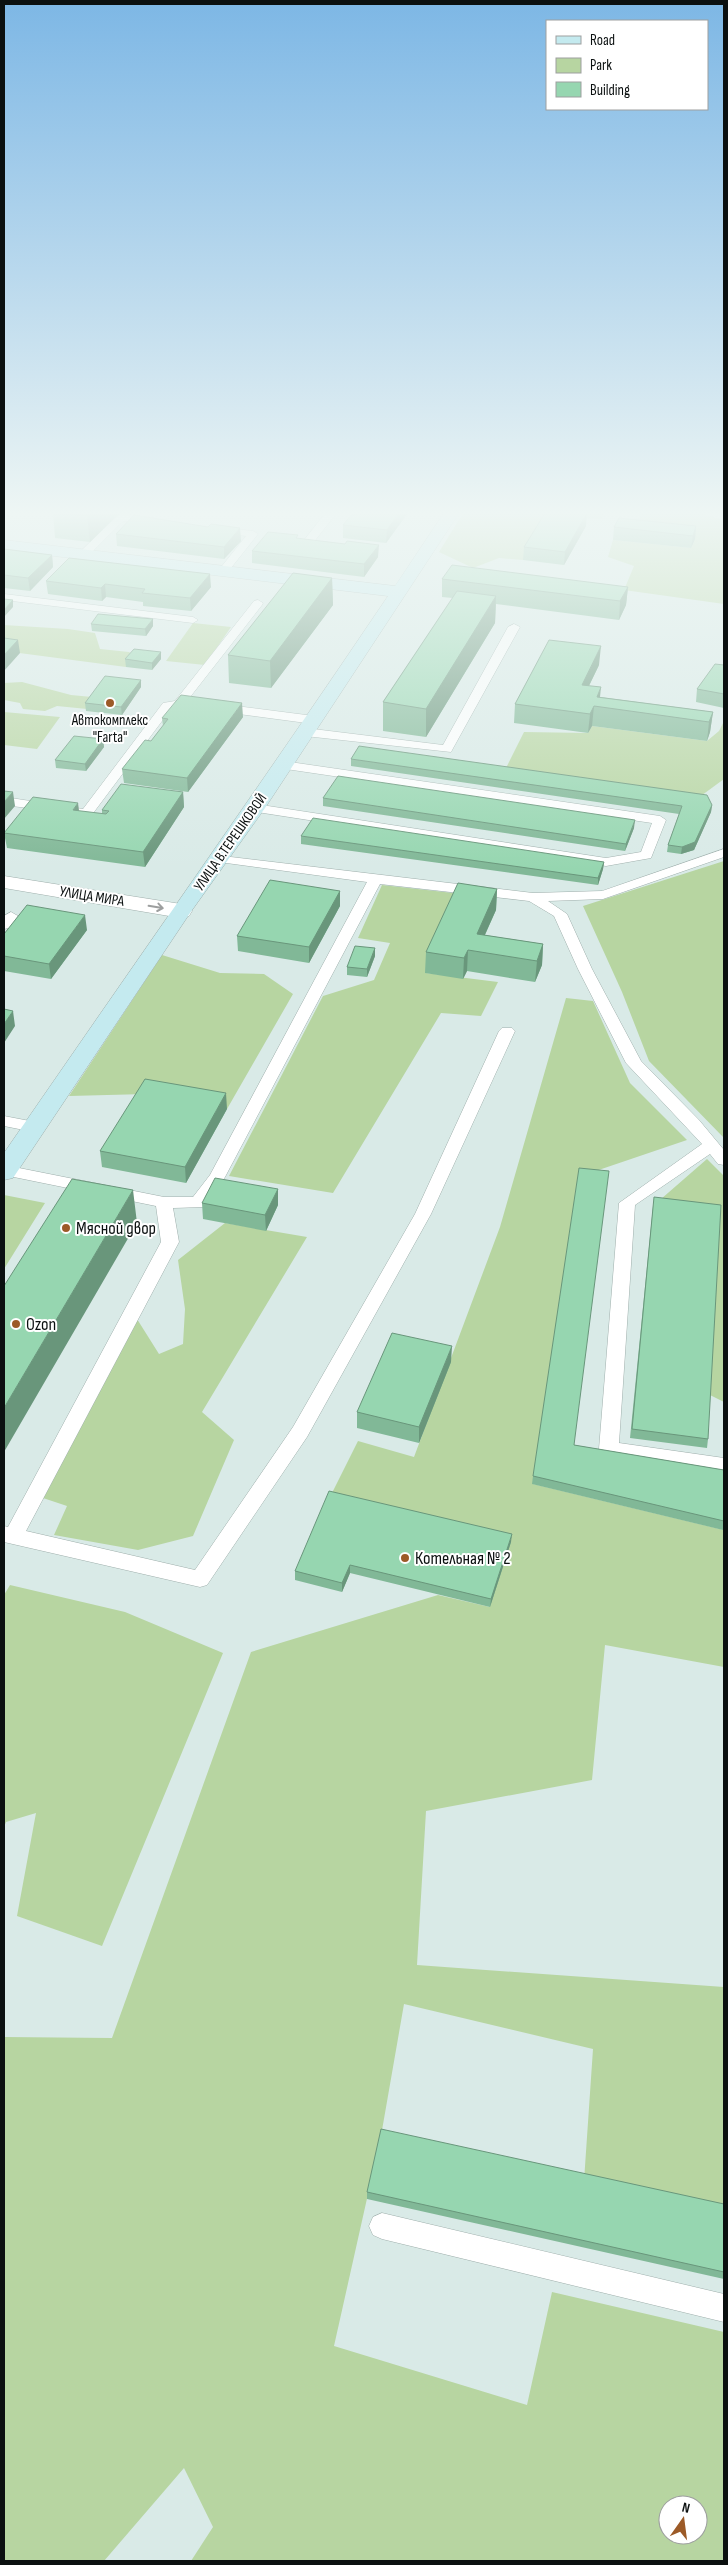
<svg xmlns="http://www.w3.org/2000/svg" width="728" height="2565" viewBox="0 0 728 2565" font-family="'Sofia Sans Condensed',sans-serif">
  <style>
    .green { fill: #b7d5a1; fill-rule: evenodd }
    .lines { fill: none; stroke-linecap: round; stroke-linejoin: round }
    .lane-casing { stroke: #9fafac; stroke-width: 1 }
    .street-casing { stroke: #9fafac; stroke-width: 1 }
    .secondary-casing { stroke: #9fafac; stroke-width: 1 }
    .lane { fill: #fff; fill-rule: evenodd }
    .street { fill: #fff; fill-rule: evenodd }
    .secondary { fill: #c4eaef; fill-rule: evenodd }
    .wall { fill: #81b897 }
    .shaded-wall { fill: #69967b }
    .building { fill: #96d6b0; stroke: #69967b }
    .oneway { stroke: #9d9f9f }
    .poi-dot { fill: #9c5a27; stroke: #fff; stroke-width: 2 }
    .labels { text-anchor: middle; stroke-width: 4; stroke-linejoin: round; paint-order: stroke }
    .far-poi-label { font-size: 15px; fill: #0b1010; stroke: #fff }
    .far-street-label { font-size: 15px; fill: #0b1010; stroke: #fff }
    .poi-label { font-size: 18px; fill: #0b1010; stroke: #fff; text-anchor: start }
  </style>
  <rect width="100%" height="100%" fill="#d9eae7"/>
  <path class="green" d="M465,510H604L602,519L556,517L547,521L523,560L499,558L473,568L439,552Z
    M631,510H703L705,515L724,520V604L624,590L634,566L608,557L613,540L691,548L695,539L639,525L640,515Z
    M193,623L231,627L205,665L166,661Z
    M4,625L68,629L95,633L100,649L129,652L135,656L126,667L4,651Z
    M22,682L71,695L92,697L87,709L57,706L45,711L23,709L20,703L4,700V683Z
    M4,712L60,717L37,749L4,745Z
    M724,721V779L694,801L503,774L524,732L588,733L592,726L707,741L719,731Z
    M724,861V1138L649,1061L622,992L583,906Z
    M382,885L462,894L426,973L498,982L481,1016L441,1013L333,1193L229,1176L323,996L374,980L390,943L358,938Z
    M162,955L220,973L264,974L293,994L227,1109L146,1094L69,1096Z
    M566,998L593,1001L630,1083L687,1140L578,1177L533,1484L724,1530V1667L605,1645L592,1780L426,1811L417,1965L724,1987V2211L584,2181L593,2049L404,2004L381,2136L334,2346L527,2405L552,2292L724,2332V2561H191L213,2527L184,2468L104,2561H4V2037L112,2038L251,1652L438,1595L490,1607L329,1499L358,1441L414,1457L500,1227ZM668,2505H698V2535H668Z
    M707,1159L724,1176V1402L710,1395L653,1206Z
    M4,1195L45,1203L4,1269Z
    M225,1223L307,1237L202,1412L234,1440L193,1536L138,1550L54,1535L67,1506L43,1498L137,1319L159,1354L183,1344L185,1309L178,1260Z
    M10,1585L125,1612L223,1653L102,1946L17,1916L36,1813L6,1822L4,1827V1595Z"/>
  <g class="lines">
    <defs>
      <path id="lane" d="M123,510H133L129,516L155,519L160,522L155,525L123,521L87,557H79V553Z
        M328,510H339L313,543H305V539Z
        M218,527L253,531L258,534L227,573L223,574L218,571L246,536L214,532V528Z
        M4,594L193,617L198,620L193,623L4,600Z
        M258,600L263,603L262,605L187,701L196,702V708L171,709L91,816L4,805V797L83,809L163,703L175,701L254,601Z
        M514,624L520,627L451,752L305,736L299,732L305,728L443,745L508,627Z
        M220,704L314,716L320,720L314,724L216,711L214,708Z
        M283,761L660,816L666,820L651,858L606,866L250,811L249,808L255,804L606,858L641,852L652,823L279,768L277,765L279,762Z
        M724,849V857L603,899L548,901L567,914L592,969L641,1061L699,1120L724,1150V1165L718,1164L710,1154L635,1205L619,1443L724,1458V1472L609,1456L602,1454L599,1449L619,1203L702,1144L626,1063L578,969L554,916L529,901L380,884L225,1177L204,1207L173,1208L179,1242L26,1531L195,1570L293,1427L415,1214L499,1031L502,1028H512L515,1031L431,1214L307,1437L207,1585L200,1587L4,1542V1526L8,1527L161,1242L156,1206L4,1175V1165L164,1197H193L210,1175L367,882L219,862L214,861L212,858L214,855L533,893L602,891Z
        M11,912L18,916L9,928L4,929V916Z
        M4,1116L40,1123L42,1127L34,1132L4,1126Z
        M382,2213L724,2294V2322L382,2239L373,2235L369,2226L373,2217Z"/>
      <path id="street" d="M4,876L181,904L189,906L192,911L189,916L181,918L4,888Z"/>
      <path id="secondary" d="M446,510H461L265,808L190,913L13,1178L4,1180V1153C132,967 262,783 388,596L4,550V540L395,586Z"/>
    </defs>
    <use href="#lane" class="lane-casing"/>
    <use href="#street" class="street-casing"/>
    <use href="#secondary" class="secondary-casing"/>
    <use href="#lane" class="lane"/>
    <use href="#street" class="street"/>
    <use href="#secondary" class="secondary"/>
  </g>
  <path class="wall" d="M55,510H123L90,542L55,538L53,512Z
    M361,510H410L386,543L343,538V525L357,515Z
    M586,526L564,565L523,560L524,547Z
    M696,526L695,539L691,548L613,540L614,527Z
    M116,534L241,541L224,559L117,546Z
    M298,538L378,557L364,577L252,563V551Z
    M4,549L52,555L53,567L30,591L4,588Z
    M332,578L333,605L271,688L229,683L228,655Z
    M442,579L628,587L626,605L619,620L496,604L495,623L426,737L383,731V702L453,598L442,597Z
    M46,581L211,587L191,611L143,606V602L106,597L102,601L48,594Z
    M91,624L153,626L146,636L92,631Z
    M161,652V659L152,670L126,667L125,659Z
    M599,665L589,686L600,697L713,712L710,732L707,741L592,726L588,733L514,723L515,704Z
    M724,665V708L696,702L697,689Z
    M141,680V687L122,715L86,711L85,703Z
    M243,717L188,792L124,783L122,769L151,741L163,726L162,718Z
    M103,739L104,747L86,771L56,768L55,760Z
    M351,759L712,805L711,812L694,850L681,854L667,852L668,845L679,814L351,766Z
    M183,792L184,807L145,867L7,848L4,833L79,811L102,814V810Z
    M323,798L634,828L625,851L323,806Z
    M301,836L604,862L603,869L598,885L301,844Z
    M497,889L496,910L485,935L543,944L542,965L535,982L467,971L463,979L425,973L426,952Z
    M340,891V906L309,963L238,951L237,936Z
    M87,930L51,979L4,971V934Z
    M375,948V956L367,977L347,975V967Z
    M227,1109L186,1183L102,1167L100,1151Z
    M278,1189V1205L266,1231L203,1219L202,1203Z
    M653,1206L708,1439L707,1448L630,1438Z
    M451,1362L419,1443L357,1428V1412Z
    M574,1445L724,1470V1524L723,1530L532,1484L533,1476Z
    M511,1542L490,1607L350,1573L342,1592L295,1580V1571Z
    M367,2192L724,2204V2279L367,2199Z"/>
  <path class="shaded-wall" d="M94,510H123L90,542L87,516Z
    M401,510H410L386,543L387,530Z
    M587,513L586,526L564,565L565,552Z
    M696,526L695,539L691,548L693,536Z
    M240,528L241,541L224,559V547Z
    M379,545L378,557L364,577V564Z
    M52,555L53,567L30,591L28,578Z
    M210,574L211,587L191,611L190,598Z
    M332,578L333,605L271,688L270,661Z
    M105,584L106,597L102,601L101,588Z
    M628,587L626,605L619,620L620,601Z
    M496,596L495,623L426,737V709Z
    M13,600V607L4,617V610Z
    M153,619V626L146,636L145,629Z
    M18,640L20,653L4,671V655Z
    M601,646L599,665L580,704L582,685Z
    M161,652V659L152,670V663Z
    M141,680V687L122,715L121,707Z
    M601,687L599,707L597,697Z
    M242,703L243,717L188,792L187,778Z
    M594,706L592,726L588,733L590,714Z
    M713,712L710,732L707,741L709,722Z
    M103,739L104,747L86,771L85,764Z
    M13,792L15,806L4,819V802Z
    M183,792L184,807L145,867L143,852Z
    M78,803L80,818L73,810Z
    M712,805L711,812L694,850L681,854L682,847Z
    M635,820L634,828L625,851L626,844Z
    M604,862L603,869L598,885V878Z
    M497,889L496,910L477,952V934Z
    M340,891V906L309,963V947Z
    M85,915L87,930L51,979L49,964Z
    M543,944L542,965L535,982L537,961Z
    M375,948V956L367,977V969Z
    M468,950L467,971L463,979L464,958Z
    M13,1011L15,1026L4,1043V1024Z
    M226,1093L227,1109L186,1183L185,1167Z
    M278,1189V1205L266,1231L265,1215Z
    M133,1190L137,1223L4,1452V1408Z
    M452,1346L451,1362L419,1443V1427Z
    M512,1534L511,1542L490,1607L491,1599Z
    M350,1565V1573L342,1592V1583Z"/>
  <path class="building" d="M55,510H94L87,516L53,512Z
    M361,510H401L387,530L343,525L351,515H357Z
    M547,510H563L587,513L565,552L524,547Z
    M134,515L208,527L211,524L240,528L224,547L116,534Z
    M619,518L696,526L693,536L614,527Z
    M268,532L298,535L296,538L345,544L347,541L379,545L364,564L252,551Z
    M4,549L52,555L28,578L4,575Z
    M69,558L210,574L190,598L142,593L145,589L105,584L101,588L46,581Z
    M452,565L628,587L620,601L442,579Z
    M293,573L332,578L270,661L228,655Z
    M457,591L496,596L426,709L383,702Z
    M4,599L13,600L4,610Z
    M98,614L153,619L145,629L91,624Z
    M4,638L18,640L4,655Z
    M549,640L601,646L582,685L601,687L597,697L713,712L709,722L594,706L590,714L515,704Z
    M134,649L161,652L152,663L125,659Z
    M715,664L724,665V694L697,689Z
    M105,676L141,680L121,707L85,703Z
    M181,695L242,703L187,778L122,769L145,740L151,741L168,719L162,718Z
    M74,736L103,739L85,764L55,760Z
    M359,746L707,795L712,805L695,842L682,847L668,845L682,806L351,759Z
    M338,776L635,820L626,844L323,798Z
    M121,784L183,792L143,852L4,833L33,797L78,803L73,810L106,814L109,811L102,810Z
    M4,791L13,792L4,802Z
    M313,818L604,862L598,878L301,836Z
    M270,880L340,891L309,947L237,936Z
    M458,883L497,889L477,934L543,944L537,961L468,950L464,958L426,952Z
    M27,905L85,915L49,964L4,956V934Z
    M355,946L375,948L367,969L347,967Z
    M4,1009L13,1011L4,1024Z
    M145,1079L226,1093L185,1167L100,1151Z
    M579,1168L609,1171L574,1445L724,1470V1521L533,1476Z
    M215,1178L278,1189L265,1215L202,1203Z
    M72,1179L133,1190L4,1408V1286Z
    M654,1197L721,1205L708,1439L632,1429Z
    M392,1333L452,1346L419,1427L357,1412Z
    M329,1491L512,1534L491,1599L350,1565L342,1583L295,1571Z
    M381,2129L724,2204V2272L367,2192Z"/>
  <defs><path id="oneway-shaft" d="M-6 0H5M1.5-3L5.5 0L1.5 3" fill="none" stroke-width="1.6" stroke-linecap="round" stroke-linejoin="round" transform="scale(1.25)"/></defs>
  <use class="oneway" href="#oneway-shaft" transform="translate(156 907) rotate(9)"/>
  <linearGradient id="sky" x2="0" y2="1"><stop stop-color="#7db7e5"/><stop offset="0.59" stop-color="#eef6f4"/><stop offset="1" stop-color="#eef6f4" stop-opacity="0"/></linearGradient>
  <rect width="728" height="870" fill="url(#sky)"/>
  <g class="poi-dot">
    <circle cx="110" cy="703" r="5"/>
    <circle cx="66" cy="1228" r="5"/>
    <circle cx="16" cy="1324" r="5"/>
    <circle cx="405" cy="1558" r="5"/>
  </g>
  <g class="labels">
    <g class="far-poi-label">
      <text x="110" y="725">Автокомплекс<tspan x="110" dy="17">"Farta"</tspan></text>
    </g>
    <g class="far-street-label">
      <text transform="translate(230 842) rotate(-55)" y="5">УЛИЦА В.ТЕРЕШКОВОЙ</text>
      <text transform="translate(92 896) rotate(9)" y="5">УЛИЦА МИРА</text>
    </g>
    <g class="poi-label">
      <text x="76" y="1234">Мясной двор</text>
      <text x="26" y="1330">Ozon</text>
      <text x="415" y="1564">Котельная № 2</text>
    </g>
  </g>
  <rect width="728" height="2565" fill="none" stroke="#0b1010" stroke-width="10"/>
  <rect x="546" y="20" width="162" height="90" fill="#ffffff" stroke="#9d9f9f"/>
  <rect x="556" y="36" width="25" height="8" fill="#c4eaef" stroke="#9d9f9f"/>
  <text x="590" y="45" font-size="15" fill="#0b1010">Road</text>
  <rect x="556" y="58" width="25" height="15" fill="#b7d5a1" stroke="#9d9f9f"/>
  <text x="590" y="70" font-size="15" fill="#0b1010">Park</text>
  <rect x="556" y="82" width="25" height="15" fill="#96d6b0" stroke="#9d9f9f"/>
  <text x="590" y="95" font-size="15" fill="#0b1010">Building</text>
  <g transform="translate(683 2520) rotate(14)"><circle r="24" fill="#ffffff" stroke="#9d9f9f"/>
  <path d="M0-4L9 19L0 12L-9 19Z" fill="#9c5a27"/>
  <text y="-8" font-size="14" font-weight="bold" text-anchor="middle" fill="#0b1010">N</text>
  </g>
</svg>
